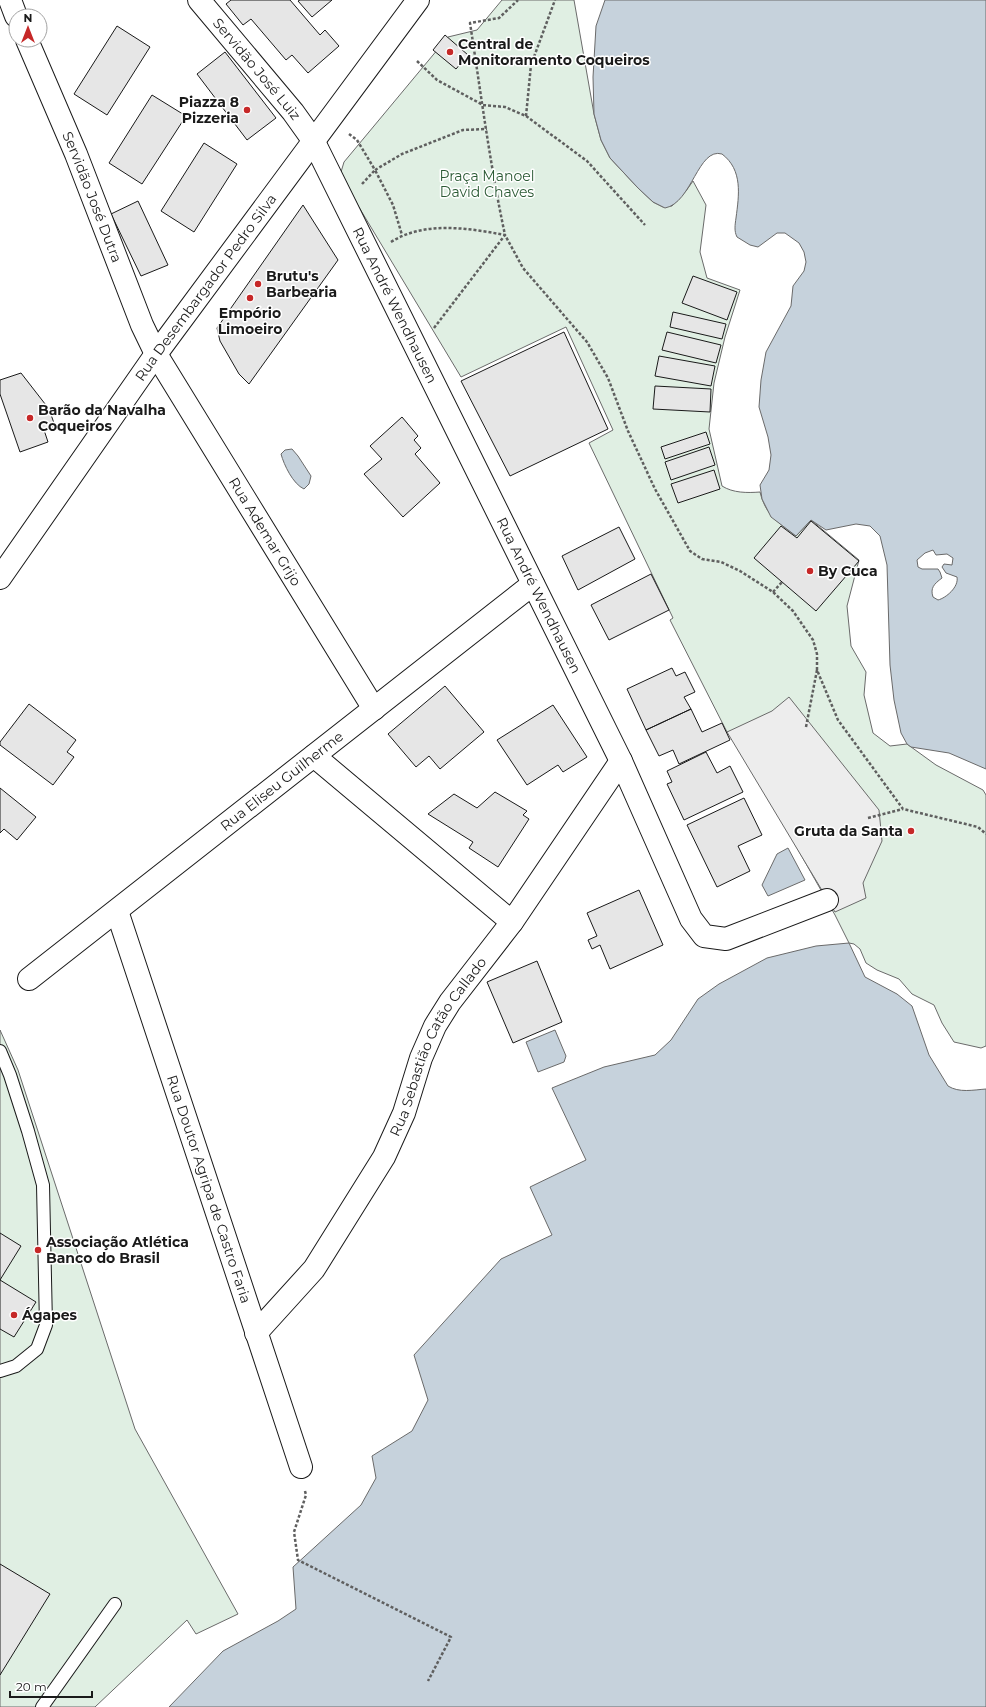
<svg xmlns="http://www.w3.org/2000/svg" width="986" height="1707" viewBox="0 0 986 1707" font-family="Montserrat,sans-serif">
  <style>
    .green { fill: #e0efe3; stroke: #6a6a6a }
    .parking { fill: #ededed; stroke: #6a6a6a }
    .water { fill: #c6d2dc; stroke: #6a6a6a; fill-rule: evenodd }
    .building { fill: #e6e6e6; stroke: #1a1a1a }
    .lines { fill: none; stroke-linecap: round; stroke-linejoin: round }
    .lane-casing { stroke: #1a1a1a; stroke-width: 14 }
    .street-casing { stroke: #1a1a1a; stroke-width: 24 }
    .primary-casing { stroke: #1a1a1a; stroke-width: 24 }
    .path { stroke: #5f5f5f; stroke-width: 2.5; stroke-dasharray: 3 2; stroke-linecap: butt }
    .lane { stroke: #fff; stroke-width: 12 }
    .street { stroke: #fff; stroke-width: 22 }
    .primary { stroke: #fff; stroke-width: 22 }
    .poi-dot { fill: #c62828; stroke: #fff; stroke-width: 1.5 }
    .labels { text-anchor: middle; stroke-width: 3; stroke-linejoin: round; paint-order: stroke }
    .poi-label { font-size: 14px; font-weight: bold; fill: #1a1a1a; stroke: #fff; text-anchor: start }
    .street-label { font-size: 14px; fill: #1a1a1a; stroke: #fff }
    .park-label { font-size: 14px; fill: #2b5a34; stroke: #fff }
  </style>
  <rect width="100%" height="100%" fill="#fff"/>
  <path class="green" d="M502,0H574L594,114L601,140L610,158L638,188L653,202L663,207L672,206L686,191L693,181L706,205L700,252L707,278L740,290L725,337L714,383L709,429L722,486C733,493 747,493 760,492C766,516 778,522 796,536L811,520L859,560L847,606L851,646L866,672L864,695L873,733L890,746L907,744L936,765L983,790L986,795V1046L981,1048L954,1042L942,1023L934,1005L912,994L899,979L877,970L866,963L860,949L854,944L849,943L835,915L731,731L727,732L670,620L673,618L589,443L613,430L566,327L461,377L342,179L341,172L344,162L448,37L477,30Z
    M0,1030L18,1070L135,1429L238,1614L196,1634L187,1620L95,1707H0Z"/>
  <path class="parking" d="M789,697L879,810L882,841L863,883L866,898L835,912L727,732L772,711Z"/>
  <path class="water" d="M605,0H986V769L949,753L911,747L907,744L901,733L894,700L890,665L887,565L880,536L870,526L856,524L826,530L811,520L796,536L771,517L762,499L760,485L769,470L771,455L768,437L759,407L761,380L766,352L791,306L793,286L804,271L806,262L804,252L799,243L785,233H777L758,247L750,245L737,237C734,231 735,225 736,218C739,195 743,170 722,154C698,147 692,203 665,208L653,202L638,188L610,158L601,140L594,114L593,77L596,26ZM933,550L936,555L947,554L953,558L952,565L944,564L942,567L946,573L957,577C959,587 946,598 938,600L933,597C930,588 934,584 942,578L940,572L938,569H922L918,567L917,560L925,553Z
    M292,449L298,456L311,476L309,484L304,489C293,484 284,465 281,454L285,450Z
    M788,848L805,880L768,896L762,885L777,854Z
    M849,943L865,977L897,994L912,1006L929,1055L948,1086C959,1093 973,1090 986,1089V1707H169L223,1651L278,1621L296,1609L293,1567L361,1505L376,1478L372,1456L412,1431L428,1400L414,1355L501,1259L552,1235L530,1187L586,1160L552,1088L604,1067L655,1055L671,1040L698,999L719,984L767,958L816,946Z
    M555,1030L566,1056L564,1062L538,1072L526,1042Z"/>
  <path class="building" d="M231,0H290L320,35L325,30L339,46L308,73L292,55L286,60L251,19L243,25L226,4Z
    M300,0H332L312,17L298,1Z
    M117,26L150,47L107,115L74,94Z
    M445,35L468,55L456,69L433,50Z
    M225,52L276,118L247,140L197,74Z
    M152,95L186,116L142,184L109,163Z
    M204,143L237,164L194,232L161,211Z
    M138,201L168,265L141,276L111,214Z
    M303,205L338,260L249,384L239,374L220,341L217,328Z
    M693,276L737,292L727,320L682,303Z
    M673,312L726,324L722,339L670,327Z
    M564,332L608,429L510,476L461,381Z
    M667,332L721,345L716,363L662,350Z
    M659,356L715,366L711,386L655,376Z
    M21,373L49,409L55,426L44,430L48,442L20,452L0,394V380Z
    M655,386L711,389L710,412L653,409Z
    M402,417L418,436L414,440L421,448L415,454L440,483L403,517L364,474L382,459L370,446Z
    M706,432L710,444L665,459L661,447Z
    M709,447L715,465L671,480L665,462Z
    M714,470L720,489L678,503L671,484Z
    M811,521L859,561L816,611L754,558L781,526L797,538Z
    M619,527L635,559L578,590L562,556Z
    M651,574L669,610L609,640L591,605Z
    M672,668L676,676L685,672L695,692L684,697L691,709L646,730L627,689Z
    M445,686L484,732L440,769L429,756L416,767L388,734Z
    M29,704L76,740L67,752L74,757L53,785L0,745V742Z
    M553,705L587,757L563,772L558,765L527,785L497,740Z
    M691,709L702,732L722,723L730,740L679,764L673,750L659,756L646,730Z
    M706,752L717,773L730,766L743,792L684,820L667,784L672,782L667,771Z
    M0,788L36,817L17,840L4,829L0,833Z
    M495,792L527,811L523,815L529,819L498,867L469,848L473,842L428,814L454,794L477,808Z
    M744,798L762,835L738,846L750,871L717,887L687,825Z
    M639,890L663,945L610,969L600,945L592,949L588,940L597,936L587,913Z
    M537,961L562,1022L513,1043L487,982Z
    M0,1233L21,1246L0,1280Z
    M0,1280L36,1302L14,1337L0,1329Z
    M0,1564L50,1594L0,1675Z"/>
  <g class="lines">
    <defs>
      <path id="lane" d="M0,1051L10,1075L28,1131L43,1185L46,1325L37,1349L16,1366L0,1371
        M42,1707L115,1604"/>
      <g id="street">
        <path d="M10,0L16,16"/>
        <path id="s1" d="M199,0L293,112L313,140L621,761L691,919L704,936L726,939L827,900"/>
        <path id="s2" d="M27,40L76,154L142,325L156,354L374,709"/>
        <path d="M314,756L512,922"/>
        <path id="s3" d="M117,911L301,1467"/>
        <path id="s4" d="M29,979L533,584"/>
        <path id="s5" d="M256,1333L314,1269L384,1157L404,1113L421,1058L435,1026L450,1002L512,922L621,761"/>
      </g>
      <g id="primary">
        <path id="s6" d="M0,578L156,354L418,0"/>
      </g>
    </defs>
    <use href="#lane" class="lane-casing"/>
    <use href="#street" class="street-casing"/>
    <use href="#primary" class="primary-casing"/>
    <path class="path" d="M417,61L437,80L483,105L505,107L526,116L587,161L645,225
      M526,116L531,65L555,0
      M349,134L357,140L375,170L402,154L463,130L487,129
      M362,184L375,170L393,205L402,235
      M391,242C424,221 468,228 505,235L523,268L587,342L608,378L628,431L655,489L690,551L702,559L721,562L740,571L773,592L793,611L813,640L817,654V670L838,720L903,809L978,827L986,834
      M434,328L505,235C490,165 481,94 470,23L499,18L518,0
      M773,592L782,582
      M806,727L817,670
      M868,818L903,809
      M305,1491L306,1495L294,1532L298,1560L451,1637L428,1681"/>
    <use href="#lane" class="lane"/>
    <use href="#street" class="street"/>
    <use href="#primary" class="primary"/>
  </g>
  <g class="poi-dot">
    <circle cx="450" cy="52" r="4"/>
    <circle cx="247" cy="110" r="4"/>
    <circle cx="258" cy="284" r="4"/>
    <circle cx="250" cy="298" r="4"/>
    <circle cx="30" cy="418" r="4"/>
    <circle cx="810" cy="571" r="4"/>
    <circle cx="911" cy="831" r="4"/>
    <circle cx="38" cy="1250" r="4"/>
    <circle cx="14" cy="1315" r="4"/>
  </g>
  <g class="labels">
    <g class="poi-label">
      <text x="458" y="49">Central de<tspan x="458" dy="16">Monitoramento Coqueiros</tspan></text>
      <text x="239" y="107" text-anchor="end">Piazza 8<tspan x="239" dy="16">Pizzeria</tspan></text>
      <text x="266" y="281">Brutu's<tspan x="266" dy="16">Barbearia</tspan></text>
      <text x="250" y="318" text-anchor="middle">Empório<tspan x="250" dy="16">Limoeiro</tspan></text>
      <text x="38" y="415">Barão da Navalha<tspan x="38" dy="16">Coqueiros</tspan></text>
      <text x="818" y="576">By Cuca</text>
      <text x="903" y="836" text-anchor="end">Gruta da Santa</text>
      <text x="46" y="1247">Associação Atlética<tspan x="46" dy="16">Banco do Brasil</tspan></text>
      <text x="22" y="1320">Ágapes</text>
    </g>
    <g class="street-label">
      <text dy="5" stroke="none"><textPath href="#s1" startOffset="90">Servidão José Luiz</textPath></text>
      <text dy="5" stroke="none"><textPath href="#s2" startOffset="170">Servidão José Dutra</textPath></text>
      <text dy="5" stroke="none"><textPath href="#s6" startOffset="356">Rua Desembargador Pedro Silva</textPath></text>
      <text dy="5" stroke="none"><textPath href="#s1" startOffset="365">Rua André Wendhausen</textPath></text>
      <text dy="5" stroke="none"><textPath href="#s2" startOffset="548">Rua Ademar Grijo</textPath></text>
      <text dy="5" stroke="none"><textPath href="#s1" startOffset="689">Rua André Wendhausen</textPath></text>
      <text dy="5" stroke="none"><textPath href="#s4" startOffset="321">Rua Eliseu Guilherme</textPath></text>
      <text dy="5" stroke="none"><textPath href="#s5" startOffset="342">Rua Sebastião Catão Callado</textPath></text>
      <text dy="5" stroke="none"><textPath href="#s3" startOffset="293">Rua Doutor Agripa de Castro Faria</textPath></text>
    </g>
    <g class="park-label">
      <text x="487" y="181">Praça Manoel<tspan x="487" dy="16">David Chaves</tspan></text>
    </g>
  </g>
  <g transform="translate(28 28)"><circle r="19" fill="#ffffff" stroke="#a3a3a3"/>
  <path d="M0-3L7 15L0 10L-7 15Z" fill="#c62828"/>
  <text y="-6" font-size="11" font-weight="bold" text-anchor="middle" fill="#1a1a1a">N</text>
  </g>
  <path d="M10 1691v6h82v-6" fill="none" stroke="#1a1a1a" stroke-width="2"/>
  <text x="16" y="1691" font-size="12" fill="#1a1a1a" stroke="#ffffff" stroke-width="3" paint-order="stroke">20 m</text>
</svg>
